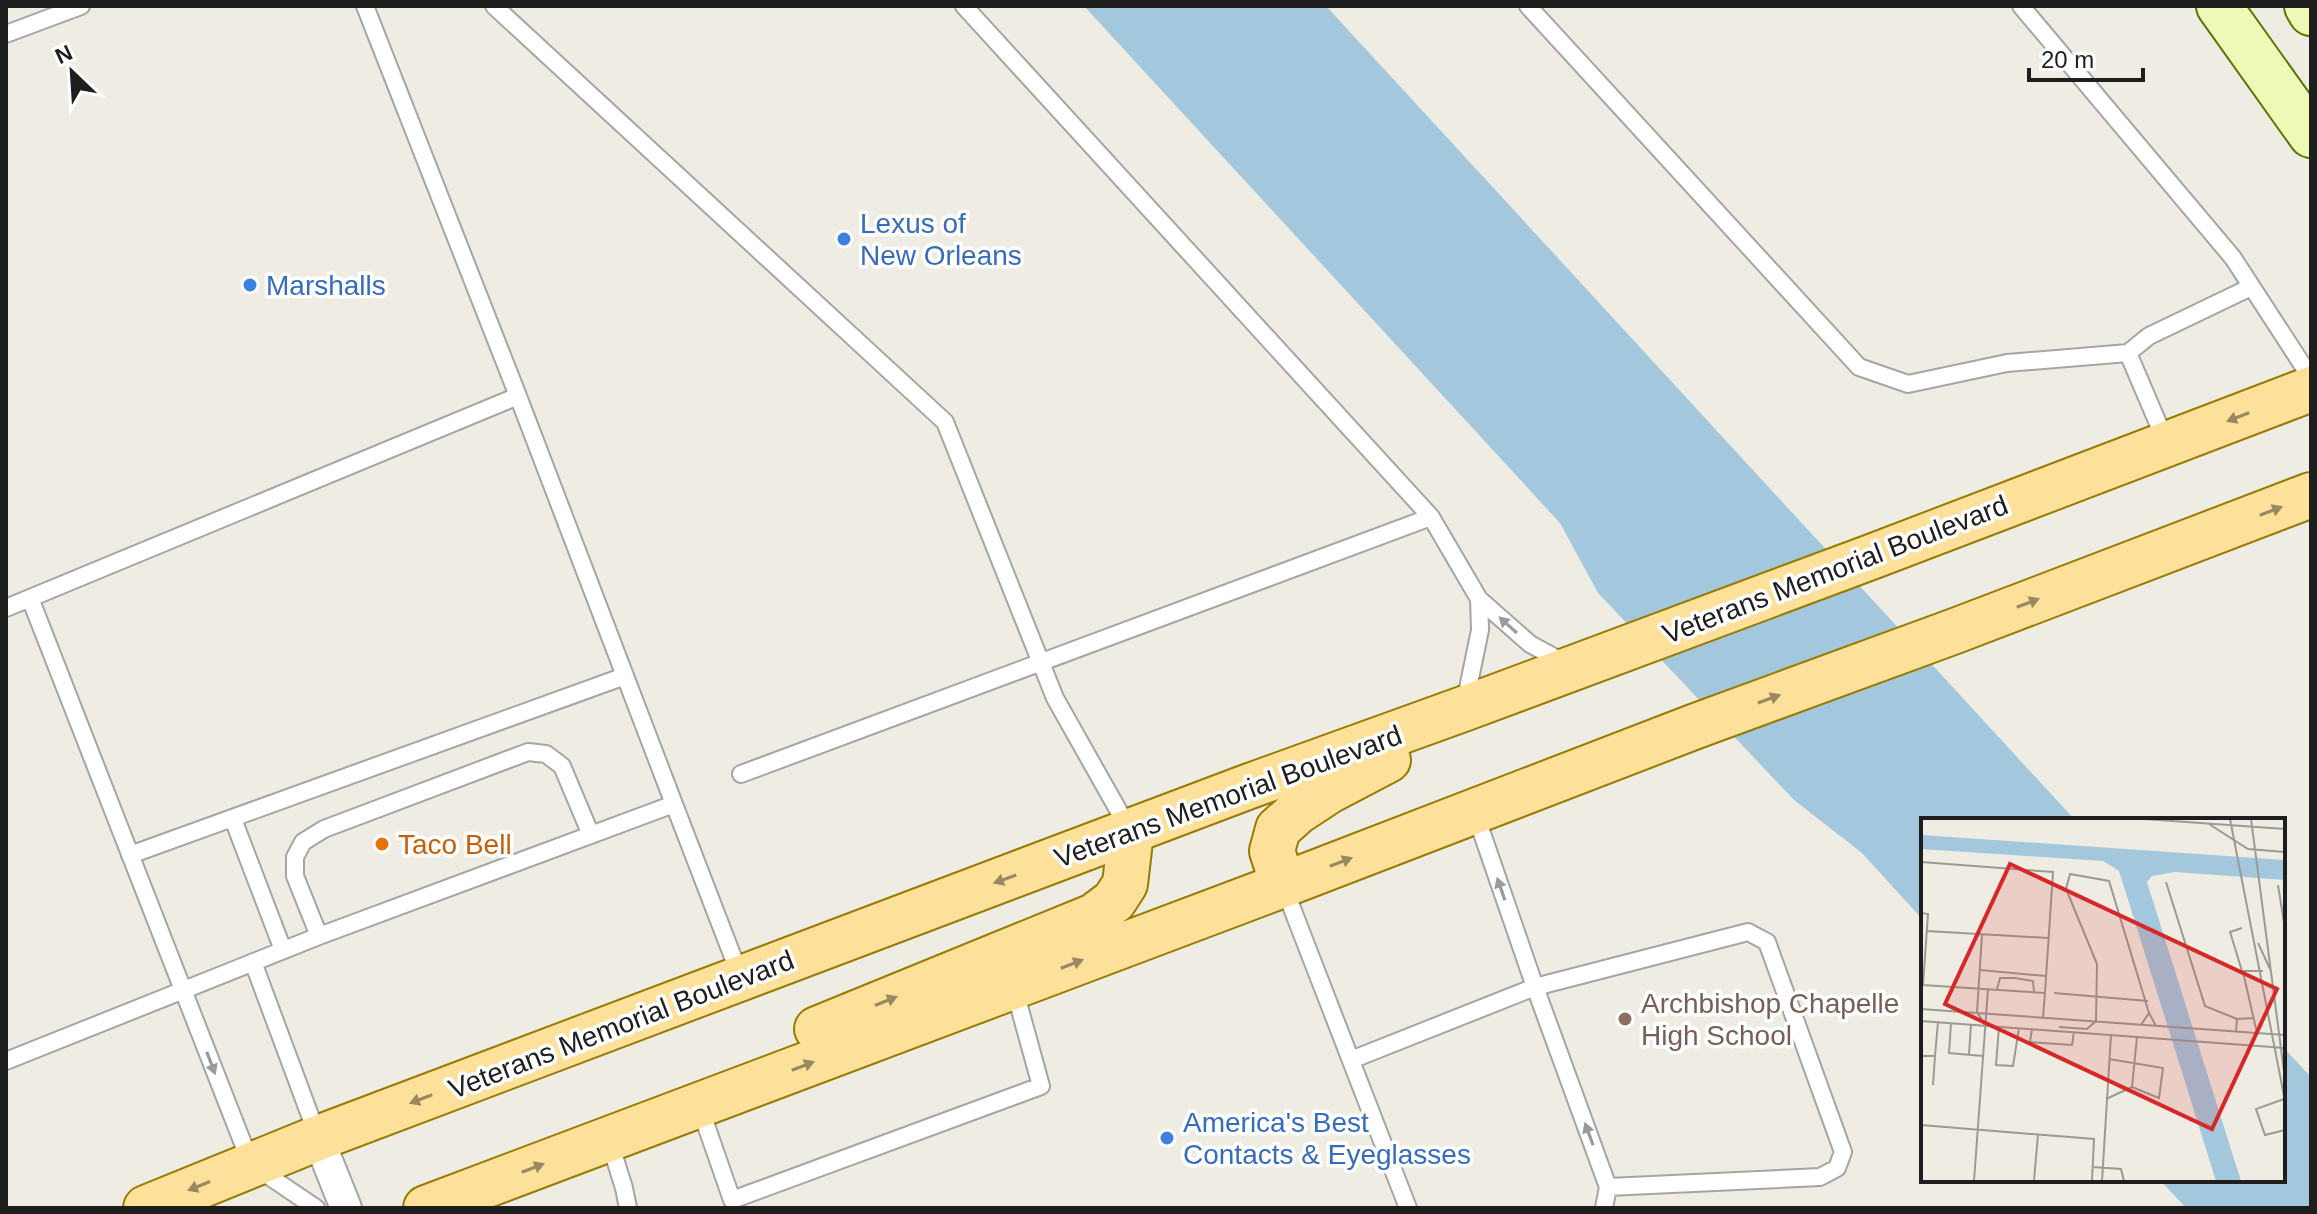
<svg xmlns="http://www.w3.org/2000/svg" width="2317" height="1214" viewBox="0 0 2317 1214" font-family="Arial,sans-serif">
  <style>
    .water { fill: #a3c8de }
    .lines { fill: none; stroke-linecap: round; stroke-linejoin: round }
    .service-casing { stroke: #a5a5a5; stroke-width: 20 }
    .minor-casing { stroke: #a5a5a5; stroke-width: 34 }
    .secondary-casing { stroke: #597603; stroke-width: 48 }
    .primary-casing { stroke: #977b00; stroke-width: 48 }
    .service { stroke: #fff; stroke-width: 16 }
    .minor { stroke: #fff; stroke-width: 30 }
    .secondary { stroke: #edfab6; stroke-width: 44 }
    .primary { stroke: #fde19a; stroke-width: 44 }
    .oneway { fill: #998962 }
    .oneway2 { fill: #9a9a9a }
    .shop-dot { fill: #3f7fe0; stroke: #fff; stroke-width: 3 }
    .food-dot { fill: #e8710a; stroke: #fff; stroke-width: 3 }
    .education-dot { fill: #8d6e63; stroke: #fff; stroke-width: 3 }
    .labels { text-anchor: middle; stroke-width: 7; stroke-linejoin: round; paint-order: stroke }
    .shop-label { font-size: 28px; fill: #366cbe; stroke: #fff; text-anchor: start }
    .street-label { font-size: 28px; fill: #1e1e1e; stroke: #fff }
    .food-label { font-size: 28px; fill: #c56008; stroke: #fff; text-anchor: start }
    .education-label { font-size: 28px; fill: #785e54; stroke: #fff; text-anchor: start }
    .inset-road { fill: none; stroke: #9b9a94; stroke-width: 2 }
    .view { fill: #d62828; fill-opacity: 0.15; stroke: #d62828; stroke-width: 4 }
    .inset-edge { fill: none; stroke: #1e1e1e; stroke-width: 4 }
  </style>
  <rect width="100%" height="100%" fill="#efede3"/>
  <path class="water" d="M1084,6H1326L2075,820H1923V920L1862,853L1794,800L1598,593L1560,523Z
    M2283,1047L2311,1077V1208H2186L2160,1180H2283Z"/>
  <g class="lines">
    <defs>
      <path id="service" d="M494,6L945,422L1055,698L1130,831
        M964,6L1431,517L1479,599
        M1528,6L1859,367L1908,384L2007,363L2128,353
        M2021,6L2233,258L2311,378
        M6,34L81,6
        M2166,442L2128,353L2149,336L2251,287
        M30,598L251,1164L316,1208
        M6,608L518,396
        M1465,703L1480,630L1479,599L1530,644L1565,663
        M741,774L1431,517
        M674,804L741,978
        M1475,813L1535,987L1608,1187L1604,1208
        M233,819L283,950
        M130,855L625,676
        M1283,885L1408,1208
        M319,936L295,876V857L303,842L324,829L528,752L546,754L562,766L591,835
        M253,962L318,1137
        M1351,1060L1535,987L1748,932L1767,942L1843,1152L1837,1168L1820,1177L1608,1187
        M6,1061L319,936L674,804L518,396L365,6
        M700,1108L732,1200L1041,1086L1014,988
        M609,1140L624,1188L628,1208"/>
      <path id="minor" d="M318,1138L346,1208"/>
      <path id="secondary" d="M2219,6L2311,135
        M2307,6L2311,13"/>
      <path id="primary" d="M1283,885L1272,851L1278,829L1297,812L1329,791L1388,760
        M817,1029L1094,916L1114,901L1125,884L1131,832
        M146,1208L318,1138L1247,787L1463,709L1871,557L2311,389
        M426,1208L1283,885L1696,726L1955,631L2311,495"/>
    </defs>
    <use href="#service" class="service-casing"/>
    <use href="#minor" class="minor-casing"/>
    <use href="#secondary" class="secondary-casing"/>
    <use href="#primary" class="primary-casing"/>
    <use href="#service" class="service"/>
    <use href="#minor" class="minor"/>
    <use href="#secondary" class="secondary"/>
    <use href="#primary" class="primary"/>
  </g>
  <defs><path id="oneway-solid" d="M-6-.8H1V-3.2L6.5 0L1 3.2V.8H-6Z" transform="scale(2)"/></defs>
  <g class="oneway">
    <use href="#oneway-solid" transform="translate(2238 417) rotate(159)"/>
    <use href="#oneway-solid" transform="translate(2271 511) rotate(-21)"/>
    <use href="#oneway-solid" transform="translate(2028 603) rotate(-21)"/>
    <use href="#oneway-solid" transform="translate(1769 699) rotate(-20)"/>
    <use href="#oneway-solid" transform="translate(1341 862) rotate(-21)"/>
    <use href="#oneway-solid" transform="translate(1005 879) rotate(160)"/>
    <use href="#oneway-solid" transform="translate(1072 964) rotate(-21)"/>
    <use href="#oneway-solid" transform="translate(886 1001) rotate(-22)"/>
    <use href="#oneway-solid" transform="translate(803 1066) rotate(-21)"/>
    <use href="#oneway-solid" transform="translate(421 1099) rotate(159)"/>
    <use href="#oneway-solid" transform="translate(533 1168) rotate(-21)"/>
    <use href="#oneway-solid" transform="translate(199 1186) rotate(158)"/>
  </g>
  <g class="oneway2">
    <use href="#oneway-solid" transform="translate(1508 625) rotate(-138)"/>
    <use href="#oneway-solid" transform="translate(1501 889) rotate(-109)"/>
    <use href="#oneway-solid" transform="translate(211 1063) rotate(69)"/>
    <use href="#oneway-solid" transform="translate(1589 1134) rotate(-110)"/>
  </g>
  <g class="shop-dot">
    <circle cx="844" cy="239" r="8"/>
    <circle cx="250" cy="285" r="8"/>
    <circle cx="1167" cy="1138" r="8"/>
  </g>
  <circle class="food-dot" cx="382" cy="844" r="8"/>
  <circle class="education-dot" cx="1625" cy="1019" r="8"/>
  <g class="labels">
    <g class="shop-label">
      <text x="860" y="233">Lexus of<tspan x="860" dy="32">New Orleans</tspan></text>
      <text x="266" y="295">Marshalls</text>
      <text x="1183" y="1132">America's Best<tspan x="1183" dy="32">Contacts &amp; Eyeglasses</tspan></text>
    </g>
    <g class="street-label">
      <text transform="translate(1835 569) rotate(-21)" y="10">Veterans Memorial Boulevard</text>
      <text transform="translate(1228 796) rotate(-20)" y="10">Veterans Memorial Boulevard</text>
      <text transform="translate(621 1024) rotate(-21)" y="10">Veterans Memorial Boulevard</text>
    </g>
    <g class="food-label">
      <text x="398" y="854">Taco Bell</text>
    </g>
    <g class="education-label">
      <text x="1641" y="1013">Archbishop Chapelle<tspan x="1641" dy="32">High School</tspan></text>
    </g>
  </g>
  <g transform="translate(1921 818)">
    <rect width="364" height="364" fill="#efede3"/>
    <path d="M0,17L364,42V62L254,54L231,58L226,64L320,363H295L198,53L182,43L0,31Z" fill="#a3c8de"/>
    <path class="inset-road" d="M223,1L364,11M309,1L364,283M330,1L364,261M288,6L327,31L364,34M0,44L132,54L124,175L2,167L7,96L0,95M245,64L284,188L316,201M357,67L364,111M321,110L309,114L321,153H342M6,113L128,120M61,117L56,194L64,207M337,125L350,153M59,152L125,158M322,154L336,215M76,171L79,160H94L112,163L113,174M133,175L227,183M0,191L364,217M122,199L124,175M0,203L364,230M175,203L176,146L145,71L149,56L188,63L228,195M30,205L28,235L62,238M220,207L228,195L235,208M78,209L75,247L92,248L98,210M138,209L166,211L175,203M111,211L109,224L151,227L153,214M315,214L316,201L333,200M48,236L50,207M0,238H14L17,204M188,241L242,250L238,280L211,269M12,267L14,238M185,281L211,269L216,219M363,281L335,291L344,317L364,312M0,307L173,321L171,363M172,349L200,351L203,363M53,363L67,171M113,363L117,316M181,363L190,217"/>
    <path class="view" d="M89,46L356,171L291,311L24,186Z"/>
    <rect width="364" height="364" class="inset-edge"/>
  </g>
  <rect width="2317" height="1214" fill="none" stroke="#1e1e1e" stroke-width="16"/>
  <g transform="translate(72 72) rotate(335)" stroke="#ffffff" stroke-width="6" paint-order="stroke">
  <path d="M0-6L14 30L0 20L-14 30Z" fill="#1e1e1e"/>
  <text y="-12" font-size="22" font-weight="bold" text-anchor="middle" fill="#1e1e1e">N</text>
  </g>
  <path d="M2029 68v12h114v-12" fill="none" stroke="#1e1e1e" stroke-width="4"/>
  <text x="2041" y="68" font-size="24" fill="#1e1e1e" stroke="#ffffff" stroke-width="6" paint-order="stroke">20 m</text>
</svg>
